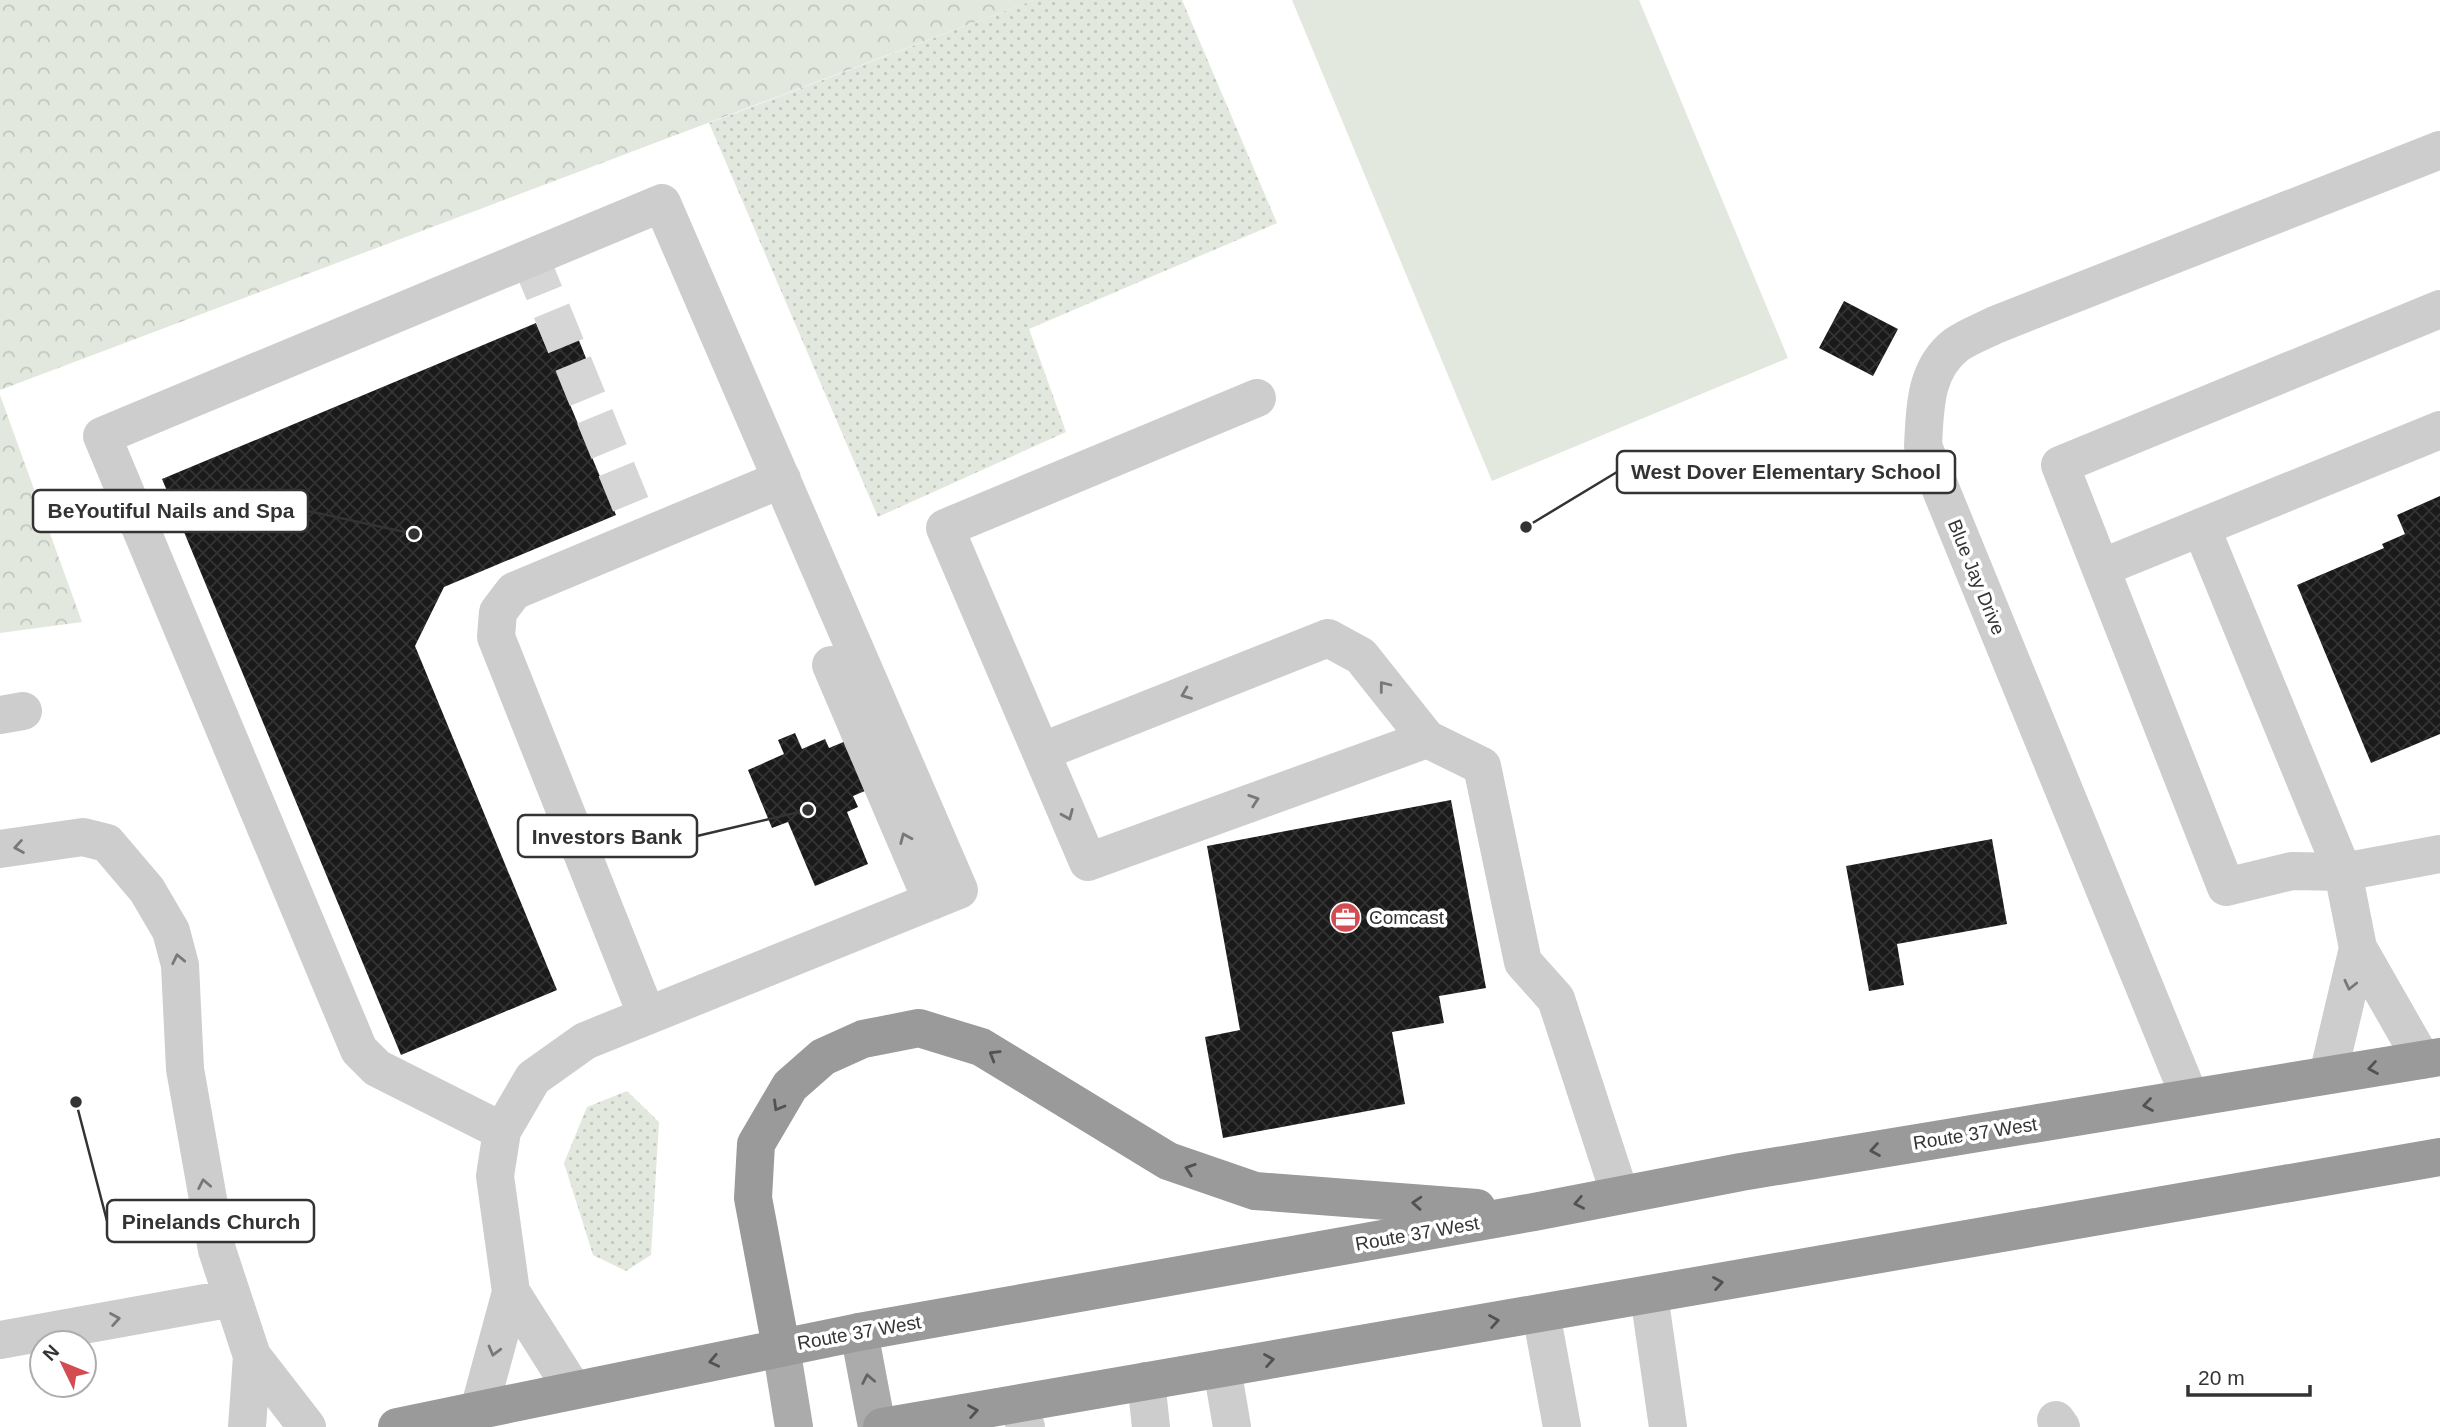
<svg xmlns="http://www.w3.org/2000/svg" width="2440" height="1427" viewBox="0 0 2440 1427" font-family="Helvetica,sans-serif">
  <style>
    .grass { fill: url(#grass-dots) }
    .forest { fill: url(#forest-crowns) }
    .park { fill: #e2e8dd }
    .building { fill: url(#building-cross-hatch) }
    .lines { fill: none; stroke-linecap: round; stroke-linejoin: round }
    .minor-tunnel { stroke: #d6d6d6; stroke-width: 38; stroke-dasharray: 38 19; stroke-linecap: butt }
    .minor { stroke: #cdcdcd; stroke-width: 38 }
    .major { stroke: #ababab; stroke-width: 38 }
    .highway { stroke: #9a9a9a; stroke-width: 38 }
    .oneway { stroke: #787878 }
    .oneway2 { stroke: #525252 }
    .oneway3 { stroke: #636363 }
    .labels { text-anchor: middle; stroke-width: 7; stroke-linejoin: round; paint-order: stroke }
    .street-label { font-size: 19px; fill: #333; stroke: #fff }
    .poi-label { font-size: 19px; fill: #333; stroke: #fff; text-anchor: start }
    .leader { fill: none; stroke: #333; stroke-width: 2.5 }
    .callout-dot { fill: #333; stroke: #fff; stroke-width: 2.5 }
    .callout { fill: #fff; stroke: #333; stroke-width: 2.5 }
    .callout-label { font-size: 21px; text-anchor: middle; font-weight: bold; fill: #333 }
  </style>
  <defs>
    <pattern id="grass-dots" width="8" height="8" patternUnits="userSpaceOnUse" patternTransform="scale(1.75)"><rect width="8" height="8" fill="#e2e8dd"/><path d="M2 2h.1M6 6h.1" fill="none" stroke="#c2c7be" stroke-width="1.8" stroke-linecap="round"/></pattern>
    <pattern id="forest-crowns" width="20" height="18" patternUnits="userSpaceOnUse" patternTransform="scale(1.75)"><rect width="20" height="18" fill="#e2e8dd"/><path d="M2 6a3 3 0 1 1 6 0M12 15a3 3 0 1 1 6 0" fill="none" stroke="#c2c7be"/></pattern>
    <pattern id="building-cross-hatch" width="8" height="8" patternUnits="userSpaceOnUse" patternTransform="scale(1.75)"><rect width="8" height="8" fill="#1a1a1a"/><path d="M0 0l8 8M0 8l8-8" fill="none" stroke="#333"/></pattern>
  </defs>
  <rect width="100%" height="100%" fill="#fff"/>
  <path class="grass" d="M1034,0H1182L1277,223L1029,329L1066,432L878,517L709,123Z
    M627,1091L659,1122L651,1255L626,1271L593,1255L564,1163L587,1107Z"/>
  <path class="forest" d="M0,0H1034L0,390Z
    M0,395L82,622L0,633Z"/>
  <path class="park" d="M1292,0H1639L1788,358L1492,481Z"/>
  <path class="building" d="M1844,301L1898,329L1873,376L1819,348Z
    M536,323L548,351L578,338L591,371L561,383L616,515L444,587L415,646L557,990L401,1055L162,479Z
    M2440,496V734L2371,763L2297,585L2384,548L2382,544L2405,534L2397,515Z
    M795,733L802,749L825,739L829,748L858,736L879,785L853,796L858,807L847,812L868,864L815,886L788,822L772,828L748,770L784,754L778,740Z
    M1451,800L1486,988L1439,996L1444,1023L1392,1032L1405,1104L1223,1138L1205,1037L1240,1030L1207,846Z
    M1992,839L2007,924L1897,944L1904,985L1869,991L1846,866Z"/>
  <g class="lines">
    <path class="minor-tunnel" d="M530,258L644,537"/>
    <path class="minor" d="M2440,309L2060,465L2226,887L2292,871L2343,872L2440,854
      M1257,398L945,528L1088,862L1427,739
      M2201,527L2343,872L2358,948
      M2101,568L2440,430
      M831,665L932,901
      M0,715L23,711
      M1041,752L1328,638L1361,656L1427,739L1482,766L1523,962L1556,999L1620,1195
      M0,849L83,837L107,843L147,890L171,931L180,965L185,1069L217,1250L252,1356L307,1427
      M647,1016L496,637L498,612L514,591L782,479
      M2328,1075L2358,948L2422,1060
      M2190,1098L1923,446C1925,410 1924,370 1956,345C1967,337 1983,331 1995,325L2440,150
      M511,1292L573,1390
      M1649,1295L1668,1427
      M1541,1313L1562,1427
      M0,1340L233,1298
      M1222,1368L1232,1427
      M1146,1381L1151,1427
      M1017,1404L1026,1427
      M479,1410L511,1292L495,1176L502,1131L533,1078L585,1041L959,890L662,203L102,436L359,1050L377,1068L502,1131
      M2056,1420L2061,1427
      M247,1427L252,1356"/>
    <path class="major" d="M859,1332L877,1427
      M781,1347L794,1427"/>
    <path class="highway" d="M781,1347L753,1198L756,1144L790,1086L823,1057L863,1039L919,1028L981,1047L1168,1161L1255,1191L1477,1208
      M397,1427L859,1332L1534,1212L1741,1172L2440,1057
      M882,1427L2440,1157"/>
  </g>
  <defs><path id="oneway-chevron" d="M-2-3.5L2.5 0L-2 3.5" fill="none" stroke-width="1.6" stroke-linecap="round" stroke-linejoin="round" transform="scale(1.75)"/></defs>
  <g class="oneway">
    <use href="#oneway-chevron" transform="translate(1384 686) rotate(-128)"/>
    <use href="#oneway-chevron" transform="translate(1186 694) rotate(158)"/>
    <use href="#oneway-chevron" transform="translate(1254 800) rotate(-19)"/>
    <use href="#oneway-chevron" transform="translate(1068 815) rotate(67)"/>
    <use href="#oneway-chevron" transform="translate(905 838) rotate(-113)"/>
    <use href="#oneway-chevron" transform="translate(19 847) rotate(171)"/>
    <use href="#oneway-chevron" transform="translate(178 959) rotate(-102)"/>
    <use href="#oneway-chevron" transform="translate(2350 985) rotate(103)"/>
    <use href="#oneway-chevron" transform="translate(204 1184) rotate(-101)"/>
    <use href="#oneway-chevron" transform="translate(115 1319) rotate(-10)"/>
    <use href="#oneway-chevron" transform="translate(494 1351) rotate(105)"/>
  </g>
  <g class="oneway2">
    <use href="#oneway-chevron" transform="translate(994 1055) rotate(-149)"/>
    <use href="#oneway-chevron" transform="translate(2373 1068) rotate(171)"/>
    <use href="#oneway-chevron" transform="translate(2148 1105) rotate(171)"/>
    <use href="#oneway-chevron" transform="translate(778 1106) rotate(120)"/>
    <use href="#oneway-chevron" transform="translate(1875 1150) rotate(171)"/>
    <use href="#oneway-chevron" transform="translate(1190 1169) rotate(-161)"/>
    <use href="#oneway-chevron" transform="translate(1417 1203) rotate(-176)"/>
    <use href="#oneway-chevron" transform="translate(1579 1203) rotate(169)"/>
    <use href="#oneway-chevron" transform="translate(1718 1283) rotate(-10)"/>
    <use href="#oneway-chevron" transform="translate(1494 1321) rotate(-10)"/>
    <use href="#oneway-chevron" transform="translate(1269 1360) rotate(-10)"/>
    <use href="#oneway-chevron" transform="translate(714 1361) rotate(168)"/>
    <use href="#oneway-chevron" transform="translate(973 1411) rotate(-10)"/>
  </g>
  <use class="oneway3" href="#oneway-chevron" transform="translate(868 1379) rotate(-101)"/>
  <defs>
    <symbol id="office-disc" viewBox="-11 -11 22 22"><circle r="9.5" fill="#d34c52" stroke="#fff"/><path d="M-6-3h4V-5.5h4V-3h4V5H-6ZM-1-4.5V-3h2v-1.5ZM-6 0V1H6V0Z" fill="#fff"/></symbol>
  </defs>
  <g fill-rule="evenodd">
    <use href="#office-disc" x="1328" y="900" width="35" height="35"/>
  </g>
  <g class="labels">
    <g class="street-label">
      <text transform="translate(1977 577) rotate(68)" y="7">Blue Jay Drive</text>
      <text transform="translate(1975 1133) rotate(-9)" y="7">Route 37 West</text>
      <text transform="translate(1417 1233) rotate(-10)" y="7">Route 37 West</text>
      <text transform="translate(859 1332) rotate(-10)" y="7">Route 37 West</text>
    </g>
    <g class="poi-label">
      <text x="1369" y="924">Comcast</text>
    </g>
  </g>
  <path class="leader" d="M1526 527L1617 472M414 534L308 511M808 810L697 836M76 1102L107 1221"/>
  <g class="callout-dot">
    <circle cx="1526" cy="527" r="7"/>
    <circle cx="414" cy="534" r="7"/>
    <circle cx="808" cy="810" r="7"/>
    <circle cx="76" cy="1102" r="7"/>
  </g>
  <g class="callout">
    <rect x="1617" y="451" width="338" height="42" rx="7"/>
    <rect x="33" y="490" width="275" height="42" rx="7"/>
    <rect x="518" y="815" width="179" height="42" rx="7"/>
    <rect x="107" y="1200" width="207" height="42" rx="7"/>
  </g>
  <g class="callout-label">
    <text x="1786" y="479">West Dover Elementary School</text>
    <text x="171" y="518">BeYoutiful Nails and Spa</text>
    <text x="607" y="844">Investors Bank</text>
    <text x="211" y="1229">Pinelands Church</text>
  </g>
  <g transform="translate(63 1364) rotate(313)"><circle r="33" fill="#ffffff" stroke="#adadad" stroke-width="2"/>
  <path d="M0-5L12 26L0 18L-12 26Z" fill="#d34c52"/>
  <text y="-10" font-size="19" font-weight="bold" text-anchor="middle" fill="#333333">N</text>
  </g>
  <path d="M2188 1385v10h122v-10" fill="none" stroke="#333333" stroke-width="3.5"/>
  <text x="2198" y="1385" font-size="21" fill="#333333" stroke="#ffffff" stroke-width="5" paint-order="stroke">20 m</text>
</svg>
